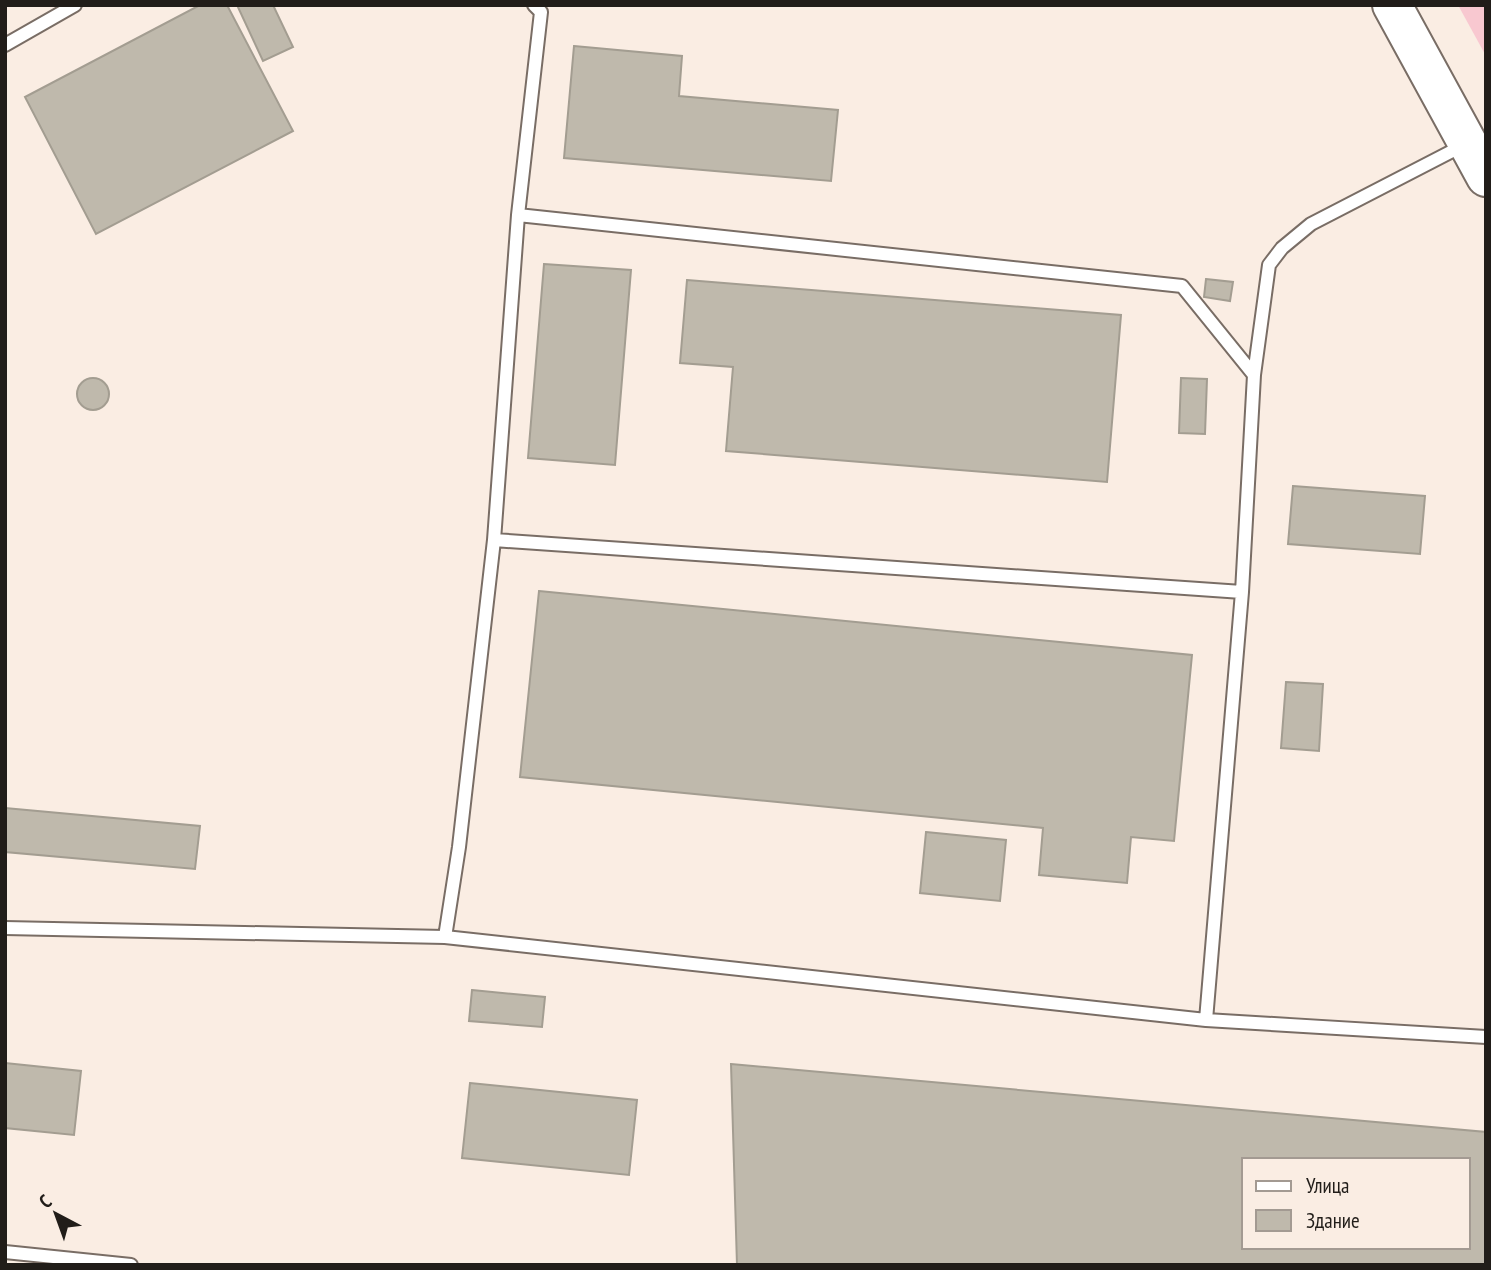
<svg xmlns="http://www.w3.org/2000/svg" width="1491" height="1270" viewBox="0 0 1491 1270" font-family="'PT Sans Narrow',sans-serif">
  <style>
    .green { fill: #f8c8d0 }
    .building { fill: #bfb9ac; stroke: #a39d91; stroke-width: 2; fill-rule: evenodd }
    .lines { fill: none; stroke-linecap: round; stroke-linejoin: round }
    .lane-casing { stroke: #796d65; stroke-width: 16 }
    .primary-casing { stroke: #796d65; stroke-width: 42 }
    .lane { stroke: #fff; stroke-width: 12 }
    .primary { stroke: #fff; stroke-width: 38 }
  </style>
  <rect width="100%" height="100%" fill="#faede3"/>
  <path class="green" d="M1458,5H1486V56Z"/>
  <path class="building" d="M200,5H227L293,131L96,234L25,97Z
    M237,5H273L293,47L263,61Z
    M574,46L682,56L679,96L838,110L831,181L564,158Z
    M544,264L631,270L615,465L528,458Z
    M1206,279L1233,282L1230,301L1204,297Z
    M687,280L1121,315L1107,482L726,451L733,367L680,363Z
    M1181,378L1207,379L1205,434L1179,433Z
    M77 394a16 16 0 1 1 32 0a16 16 0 1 1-32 0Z
    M1293,486L1425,496L1420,554L1288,544Z
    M539,591L1192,655L1174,841L1131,837L1127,883L1039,875L1043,828L520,777Z
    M1286,682L1323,684L1319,751L1281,748Z
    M5,808L200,826L195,869L5,852Z
    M926,832L1006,840L1000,901L920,893Z
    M472,990L545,997L542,1027L469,1021Z
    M5,1063L81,1071L74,1135L5,1128Z
    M731,1064L1486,1132V1265H737ZM1244,1160H1468V1247H1244Z
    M470,1083L637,1100L629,1175L462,1158Z"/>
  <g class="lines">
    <defs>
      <path id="lane" d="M534,5L541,12L518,215L494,540L459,847L445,937L1206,1020L1486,1037
        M5,45L75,5
        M518,215L1182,286L1254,375L1242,592L1206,1020
        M1254,375L1269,265L1282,248L1311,224L1464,145
        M494,540L1242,592
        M5,928L445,937
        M5,1252L131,1265"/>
      <path id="primary" d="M1392,5L1486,177"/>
    </defs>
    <use href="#lane" class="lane-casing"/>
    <use href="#primary" class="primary-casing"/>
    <use href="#lane" class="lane"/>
    <use href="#primary" class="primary"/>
  </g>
  <rect width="1491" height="1270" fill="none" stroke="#211d19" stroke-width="14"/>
  <rect x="1242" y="1158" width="228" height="91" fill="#faede3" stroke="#a39a92" stroke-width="2"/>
  <rect x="1256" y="1181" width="35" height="10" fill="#ffffff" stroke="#a39a92" stroke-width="2"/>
  <text x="1306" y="1193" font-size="21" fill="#211d19">Улица</text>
  <rect x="1256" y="1210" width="35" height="21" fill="#bfb9ac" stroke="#a39a92" stroke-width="2"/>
  <text x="1306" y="1228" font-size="21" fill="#211d19">Здание</text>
  <g transform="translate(56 1214) rotate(319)" stroke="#faede3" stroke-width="5" paint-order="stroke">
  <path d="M0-5L12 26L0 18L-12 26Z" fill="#211d19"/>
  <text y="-10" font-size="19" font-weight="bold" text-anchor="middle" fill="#211d19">С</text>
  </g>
</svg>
